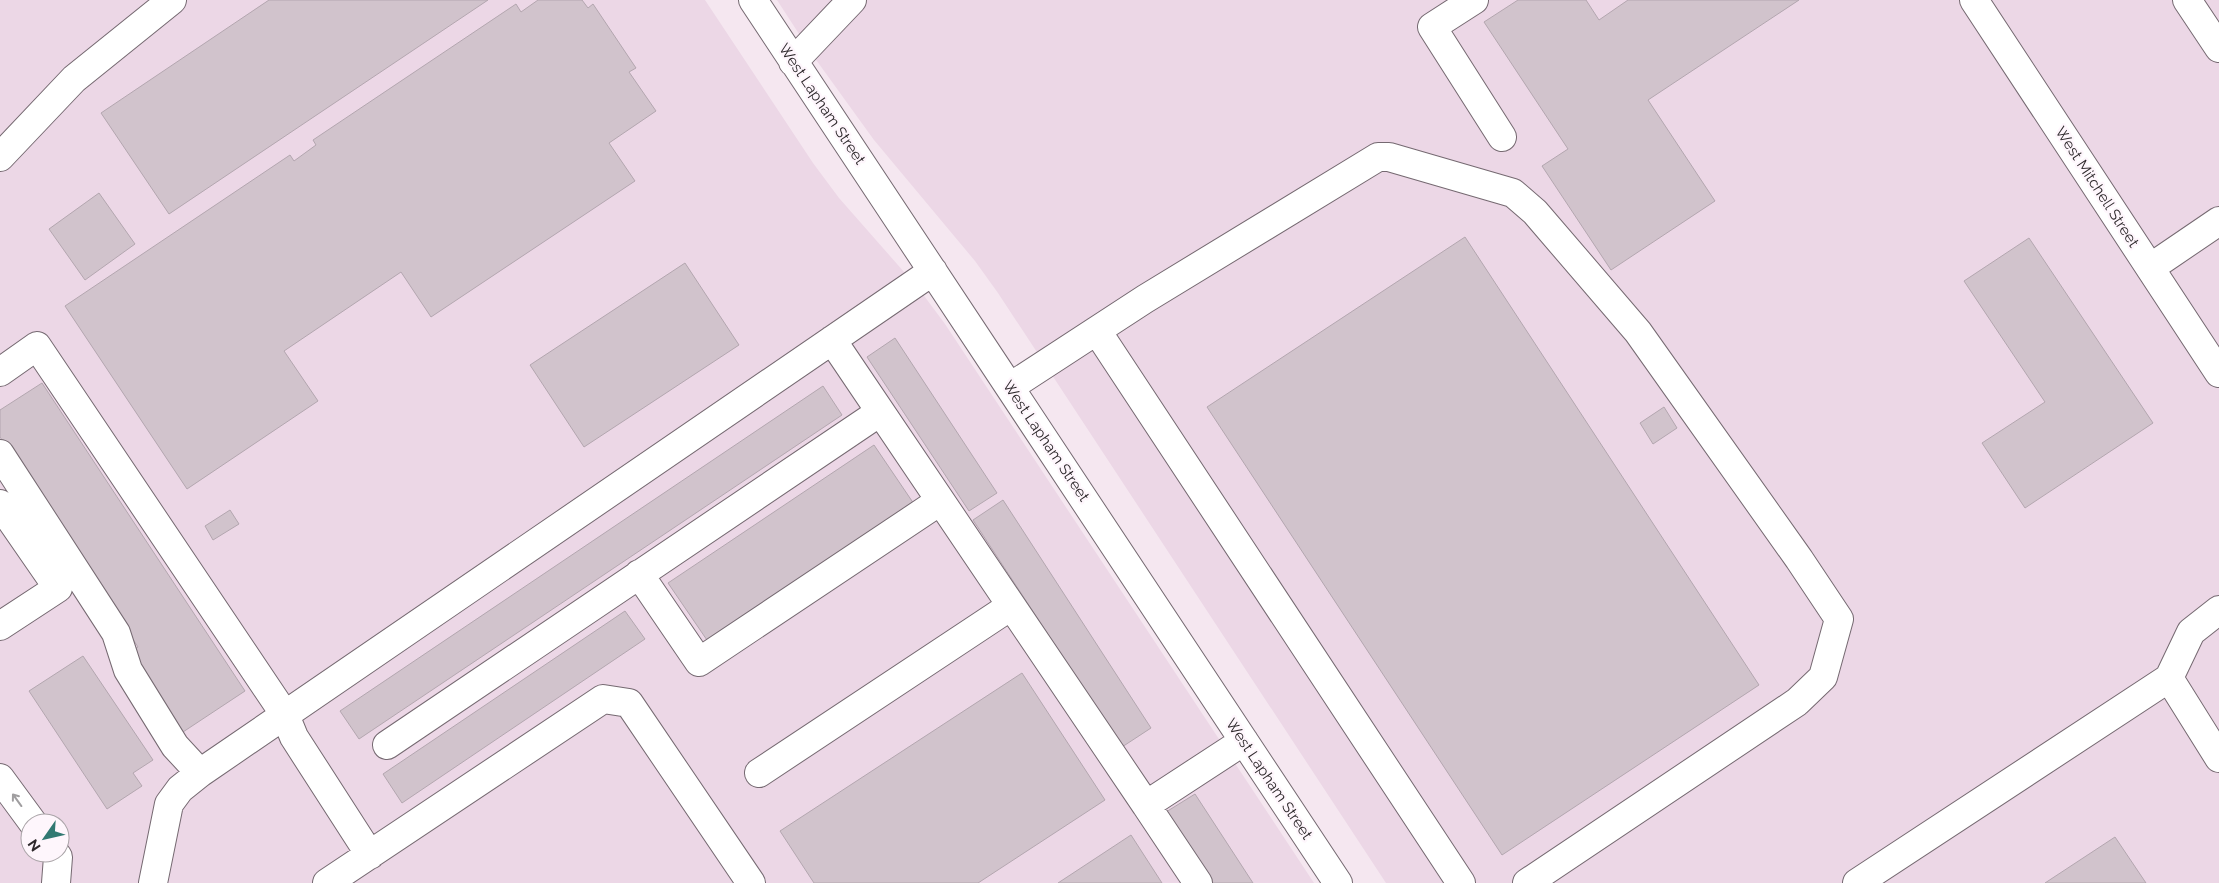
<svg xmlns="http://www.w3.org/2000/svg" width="2219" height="883" viewBox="0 0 2219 883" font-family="Raleway,sans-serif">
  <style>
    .built { fill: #ecd7e6; fill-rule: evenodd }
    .building { fill: #d1c3cc; stroke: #b3a6af }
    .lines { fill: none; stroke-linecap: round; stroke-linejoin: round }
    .minor-casing { stroke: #756971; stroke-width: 30 }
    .minor { stroke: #fff; stroke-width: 28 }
    .oneway { stroke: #a09ea0 }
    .labels { text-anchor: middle; stroke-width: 4.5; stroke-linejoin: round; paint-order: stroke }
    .street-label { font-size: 15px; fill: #2d282b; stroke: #fef6fc }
  </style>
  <rect width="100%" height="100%" fill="#f5e7f0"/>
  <path class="built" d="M0,0H705L813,163L839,198L919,289L945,324L1314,883H0ZM30,823H60V853H30Z
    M777,0H2219V883H1386L998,293L975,261L874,140L814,57Z"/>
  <path class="building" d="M269,0H488L169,214L101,113Z
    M538,0H582L588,8L593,4L636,68L629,72L656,111L609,143L635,181L431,317L401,272L284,351L318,401L187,489L65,306L290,155L294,161L316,145L313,140L516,4L521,12Z
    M1518,0H1586L1599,20L1628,0H1799L1648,100L1715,201L1611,270L1542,166L1568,149L1484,22Z
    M99,193L135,244L85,280L49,229Z
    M1465,237L1759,685L1502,855L1207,407Z
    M2029,238L2153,423L2025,508L1982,443L2045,402L1964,281Z
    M685,263L739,345L584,447L530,365Z
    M895,338L997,493L969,511L867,357Z
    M42,383L245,691L183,732L130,652L138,647L0,437V410Z
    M823,386L842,415L359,739L340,711Z
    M1664,407L1677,428L1653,444L1640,423Z
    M874,445L914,504L709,643L668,583Z
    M1003,500L1151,728L1122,747L973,520Z
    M230,510L239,524L213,540L205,526Z
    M625,611L645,639L402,803L383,774Z
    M83,656L153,760L133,773L142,786L107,809L29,691Z
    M1022,673L1105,800L978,883H814L780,831Z
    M1195,794L1253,883H1213L1166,812Z
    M1131,835L1162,883H1058Z
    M2115,837L2146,883H2045Z"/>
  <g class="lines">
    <defs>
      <path id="minor" d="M753,0L1338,883
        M1474,0L1432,27L1502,137
        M1974,0L2219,373
        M2187,0L2219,48
        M793,62L852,0
        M0,157L74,79L172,0
        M2150,268L2219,221
        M1097,331L1461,883
        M832,340L1146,805L1244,741
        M0,372L37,346L285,715L294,737L370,855
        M1010,387L1145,299L1378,157H1389L1513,193L1535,212L1638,332L1799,559L1839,619L1823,677L1797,702L1527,883
        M0,454L116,633L128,670L175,746L200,773
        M0,504L58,588L0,626
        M639,574L699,662L940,501
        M2169,678L2191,632L2219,610
        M387,745L880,412
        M759,773L1011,606
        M0,778L33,823
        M1146,805L1198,883
        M55,853L58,857L56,883
        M153,883L169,804L180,789L200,773L933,271
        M327,883L603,699L629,703L751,883
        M1857,883L2169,678L2219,758"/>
    </defs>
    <use href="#minor" class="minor-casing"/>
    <use href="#minor" class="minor"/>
  </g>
  <defs><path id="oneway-shaft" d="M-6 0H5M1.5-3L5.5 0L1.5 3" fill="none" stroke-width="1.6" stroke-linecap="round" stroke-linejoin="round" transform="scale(1.25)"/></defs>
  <use class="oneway" href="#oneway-shaft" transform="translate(17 800) rotate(-126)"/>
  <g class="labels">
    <g class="street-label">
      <text transform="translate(822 104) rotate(56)" y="5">West Lapham Street</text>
      <text transform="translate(2097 187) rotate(57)" y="5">West Mitchell Street</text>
      <text transform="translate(1046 441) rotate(56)" y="5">West Lapham Street</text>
      <text transform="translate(1269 779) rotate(56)" y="5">West Lapham Street</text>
    </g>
  </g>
  <g transform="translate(45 838) rotate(236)"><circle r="24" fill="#fef6fc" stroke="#aaa4a8"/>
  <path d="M0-4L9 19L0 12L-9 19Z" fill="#317972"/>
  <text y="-8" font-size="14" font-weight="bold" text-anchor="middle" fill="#2d282b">N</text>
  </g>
</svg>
